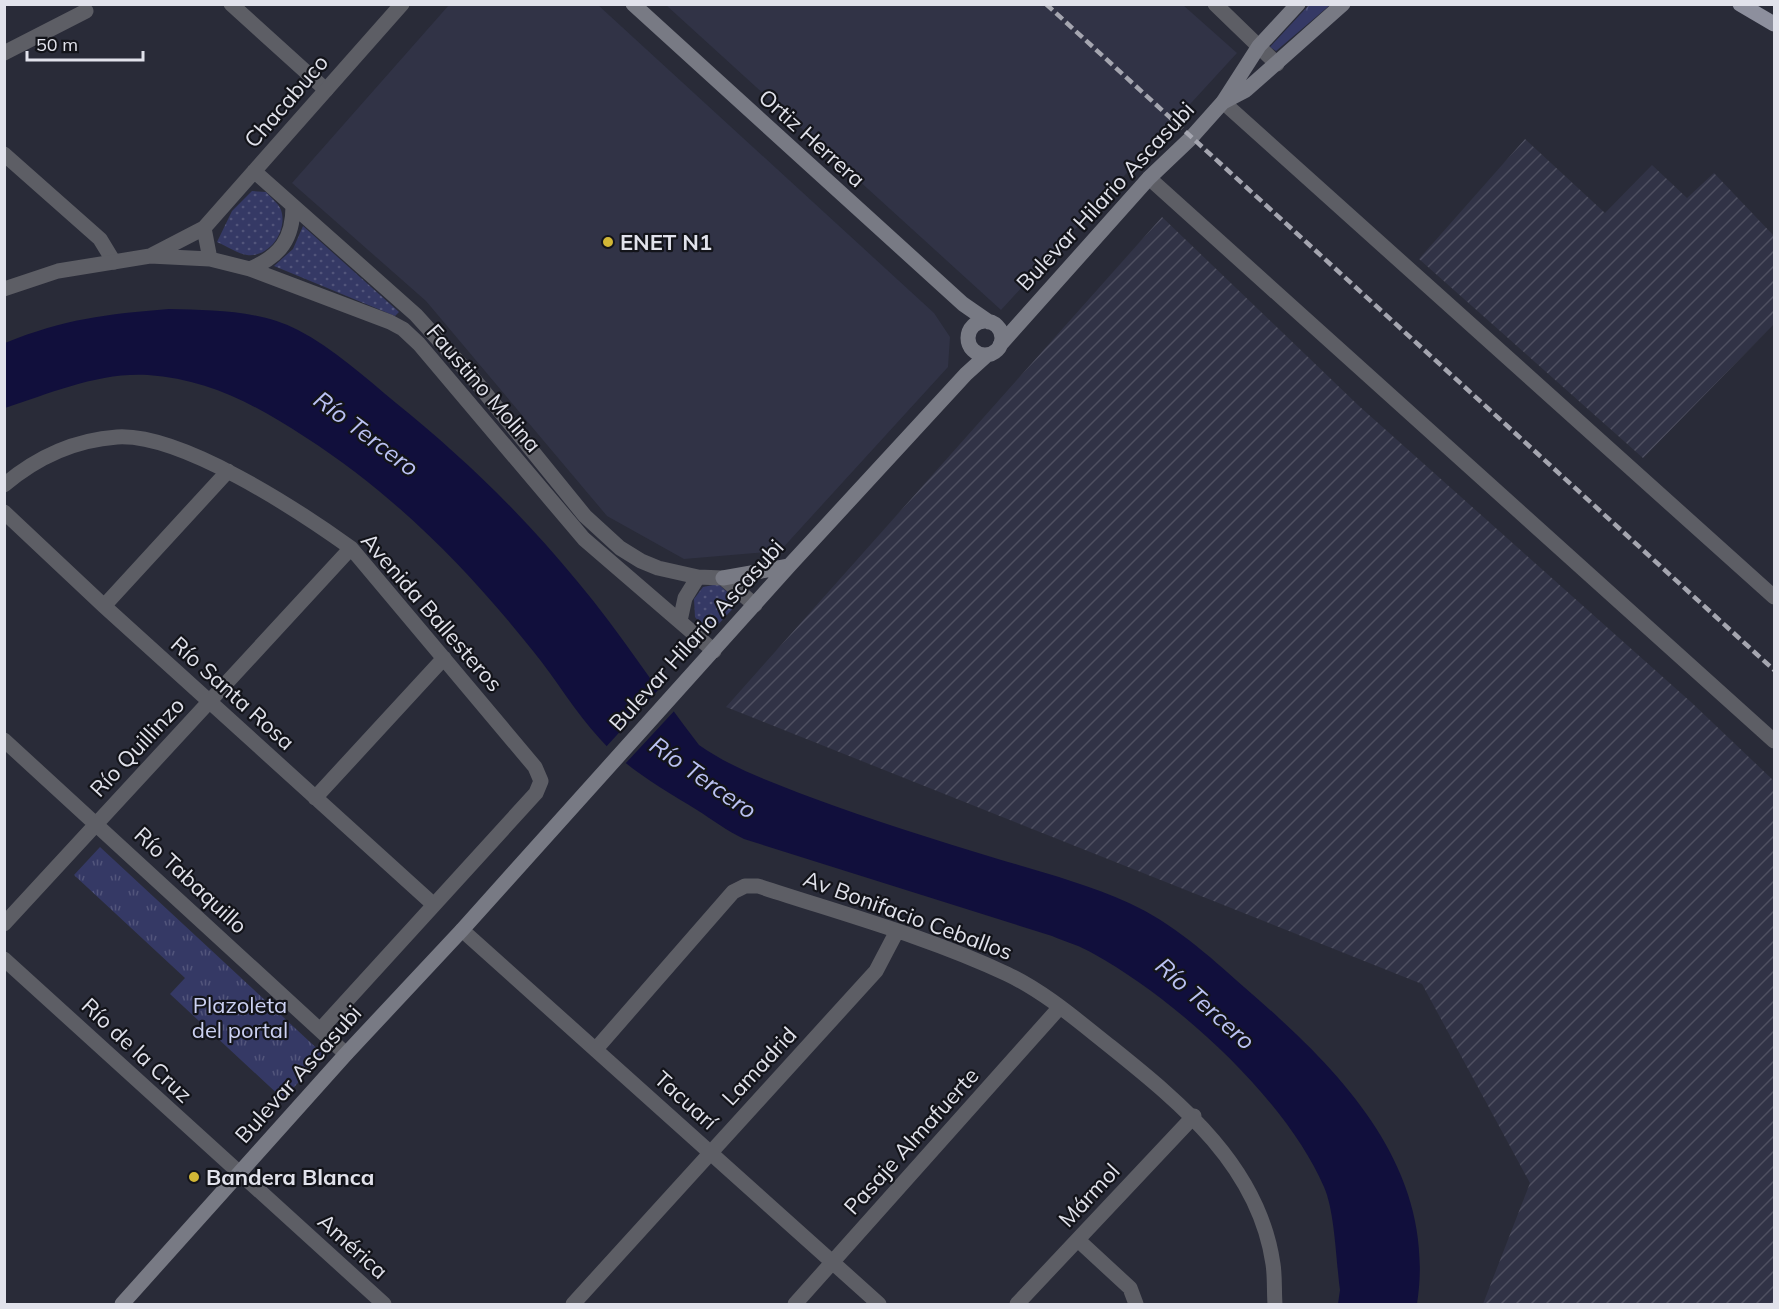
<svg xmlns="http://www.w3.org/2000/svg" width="1779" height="1309" viewBox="0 0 1779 1309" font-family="Mulish,sans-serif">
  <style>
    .built { fill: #313346 }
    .industrial { fill: url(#industrial-furrows) }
    .grass { fill: url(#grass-dots) }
    .park { fill: url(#park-tufts) }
    .water { fill: #110f3c }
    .pier { fill: #292b38 }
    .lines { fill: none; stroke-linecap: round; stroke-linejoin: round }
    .minor { stroke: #5d5e65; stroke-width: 15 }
    .tertiary { stroke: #5d5e65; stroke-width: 15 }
    .secondary { stroke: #787a84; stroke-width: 15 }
    .primary { stroke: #8d8f9d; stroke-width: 15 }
    .rail { stroke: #a5a6b0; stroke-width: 4.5; stroke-dasharray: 9 4.5; stroke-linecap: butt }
    .poi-dot { fill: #d2b736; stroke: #13141a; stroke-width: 2 }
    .labels { text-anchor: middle; stroke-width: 4.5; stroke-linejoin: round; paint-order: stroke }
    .street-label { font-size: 22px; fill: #e1e2eb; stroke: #13141a }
    .poi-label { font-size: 22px; font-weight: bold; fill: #e1e2eb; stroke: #13141a; text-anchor: start }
    .park-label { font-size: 22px; fill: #ccd1f2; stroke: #13141a }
    .water-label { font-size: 24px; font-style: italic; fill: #bbc2f3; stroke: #13141a }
  </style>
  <defs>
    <pattern id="industrial-furrows" width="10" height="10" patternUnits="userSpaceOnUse" patternTransform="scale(1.5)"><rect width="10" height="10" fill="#313346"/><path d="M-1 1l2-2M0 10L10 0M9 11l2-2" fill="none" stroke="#4f5061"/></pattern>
    <pattern id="grass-dots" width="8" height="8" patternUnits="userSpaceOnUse" patternTransform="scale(1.5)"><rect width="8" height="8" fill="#353965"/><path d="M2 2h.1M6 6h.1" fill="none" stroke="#52557b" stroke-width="1.8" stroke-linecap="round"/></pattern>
    <pattern id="park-tufts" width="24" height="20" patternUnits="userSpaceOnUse" patternTransform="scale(1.5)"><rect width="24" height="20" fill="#353965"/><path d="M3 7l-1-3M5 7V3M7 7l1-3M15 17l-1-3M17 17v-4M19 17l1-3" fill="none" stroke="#52557b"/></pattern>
  </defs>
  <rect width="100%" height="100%" fill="#292b38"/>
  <path class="built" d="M449,5H598L934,313L950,337L948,367L780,551L684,559L607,516L426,301L292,183Z
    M666,5H1183L1237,53L1001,310Z"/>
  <path class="industrial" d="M1525,139L1605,213L1652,165L1687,198L1714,173L1774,236V324L1643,458L1419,259Z
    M1162,217L1359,406L1692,703L1774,781V1304H1483L1530,1183L1422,984L726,707Z"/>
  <path class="grass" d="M252,191L266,192C270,197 279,204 281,210C288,230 270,258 247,255C238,254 225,245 217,242L232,211Z
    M303,226L399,312L395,316L274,266L293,249Z
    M718,584L739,602L713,630L705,629L695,617L694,599L703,587Z"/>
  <path class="park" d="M1309,5H1330L1276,51L1270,47Z
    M100,847L324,1055L283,1099L170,994L185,978L74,875Z"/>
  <path class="water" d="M169,309C212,310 259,310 298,330C333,348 366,378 396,403C463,457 523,515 577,581C621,633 657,691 699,745C733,769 772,782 810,797C872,820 935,840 998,859C1042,872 1087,884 1129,903C1173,923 1208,955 1244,987C1339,1069 1438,1167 1417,1304H1338L1340,1290C1336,1261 1335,1212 1324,1187C1286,1099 1177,1000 1094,954C1081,946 1066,942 1052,936L744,839C727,831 713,820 697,810C663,789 627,769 600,739C575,712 556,679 533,651C467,568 394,494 305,437C256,405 208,379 148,375C99,372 51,393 5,408V343C64,319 106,314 169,309Z"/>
  <path class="pier" d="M660,688L676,709L624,765L605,748Z"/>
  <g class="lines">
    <path class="minor" d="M231,4L326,90
      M1215,4L1277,64
      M4,53L86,11
      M1223,102L1774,597
      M4,154L100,239L114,262
      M1149,178L1774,741
      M4,485C36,458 75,440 117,437C181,433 298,510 351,548L535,767L541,781L536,793L320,1030
      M4,512L104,606L434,905
      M104,606L228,471
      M4,740L346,1054
      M315,798L444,658
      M4,924L351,548
      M462,930L879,1304
      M4,959L384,1304
      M596,1049L733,892L745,886H758C840,913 929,937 1007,974C1045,992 1078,1021 1111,1047C1182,1104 1259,1167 1273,1264C1275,1277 1274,1291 1275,1304
      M1078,1240L1130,1288L1136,1304
      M573,1304L876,971L897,931
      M795,1304L1060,1007
      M1017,1304L1194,1116"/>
    <path class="tertiary" d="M254,171L416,315L473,378L585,516L620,548L641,561L658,568L698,577L723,578L755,605
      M204,228L210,259
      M152,255L204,228L402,4
      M250,269C280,256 293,239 293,206
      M4,289L58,271L150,256L210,259L250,269L390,322L403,329L419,344L584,539L714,651
      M680,621L685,598L698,577"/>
    <path class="secondary" d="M633,4L963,304L989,322
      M1223,102L1246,90L1343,4
      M968 338a17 17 0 1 1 34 0a17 17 0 1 1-34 0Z
      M1000,345L1149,178L1190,139L1223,102L1259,46L1298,4
      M723,578L789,566
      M122,1304L346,1054L462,930L789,566L966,374L987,355"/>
    <path class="primary" d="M1740,4L1774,24"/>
    <path class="rail" d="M1046,4L1774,670"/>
  </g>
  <g class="poi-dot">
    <circle cx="608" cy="242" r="6"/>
    <circle cx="194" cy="1177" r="6"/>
  </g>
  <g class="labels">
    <g class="street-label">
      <text transform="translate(286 101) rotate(-49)" y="8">Chacabuco</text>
      <text transform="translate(812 138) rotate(42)" y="8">Ortiz Herrera</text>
      <text transform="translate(1105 196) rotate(-47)" y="8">Bulevar Hilario Ascasubi</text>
      <text transform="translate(484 388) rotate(49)" y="8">Faustino Molina</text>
      <text transform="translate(432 612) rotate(49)" y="8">Avenida Ballesteros</text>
      <text transform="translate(696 635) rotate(-48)" y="8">Bulevar Hilario Ascasubi</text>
      <text transform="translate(233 693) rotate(42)" y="8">Río Santa Rosa</text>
      <text transform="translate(137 747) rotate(-47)" y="8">Río Quillinzo</text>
      <text transform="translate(191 880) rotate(43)" y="8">Río Tabaquillo</text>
      <text transform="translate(908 915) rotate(20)" y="8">Av Bonifacio Ceballos</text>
      <text transform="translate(137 1050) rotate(43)" y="8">Río de la Cruz</text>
      <text transform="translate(759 1066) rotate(-47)" y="8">Lamadrid</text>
      <text transform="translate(298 1074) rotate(-48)" y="8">Bulevar Ascasubi</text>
      <text transform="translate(686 1100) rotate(42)" y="8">Tacuarí</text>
      <text transform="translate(911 1141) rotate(-48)" y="8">Pasaje Almafuerte</text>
      <text transform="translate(1089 1195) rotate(-47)" y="8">Mármol</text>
      <text transform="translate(353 1246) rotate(42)" y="8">América</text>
    </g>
    <g class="poi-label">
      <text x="620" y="250">ENET N1</text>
      <text x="206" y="1185">Bandera Blanca</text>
    </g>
    <g class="park-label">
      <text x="240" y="1013">Plazoleta<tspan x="240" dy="25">del portal</tspan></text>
    </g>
    <g class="water-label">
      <text transform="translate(366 434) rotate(37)" y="8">Río Tercero</text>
      <text transform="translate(703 778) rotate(35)" y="8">Río Tercero</text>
      <text transform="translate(1205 1004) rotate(42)" y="8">Río Tercero</text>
    </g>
  </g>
  <rect width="1779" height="1309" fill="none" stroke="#e1e2eb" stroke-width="12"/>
  <path d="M27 51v9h116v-9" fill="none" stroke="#e1e2eb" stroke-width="3"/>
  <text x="36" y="51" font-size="18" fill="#e1e2eb" stroke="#13141a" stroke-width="4.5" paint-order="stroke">50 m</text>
</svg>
